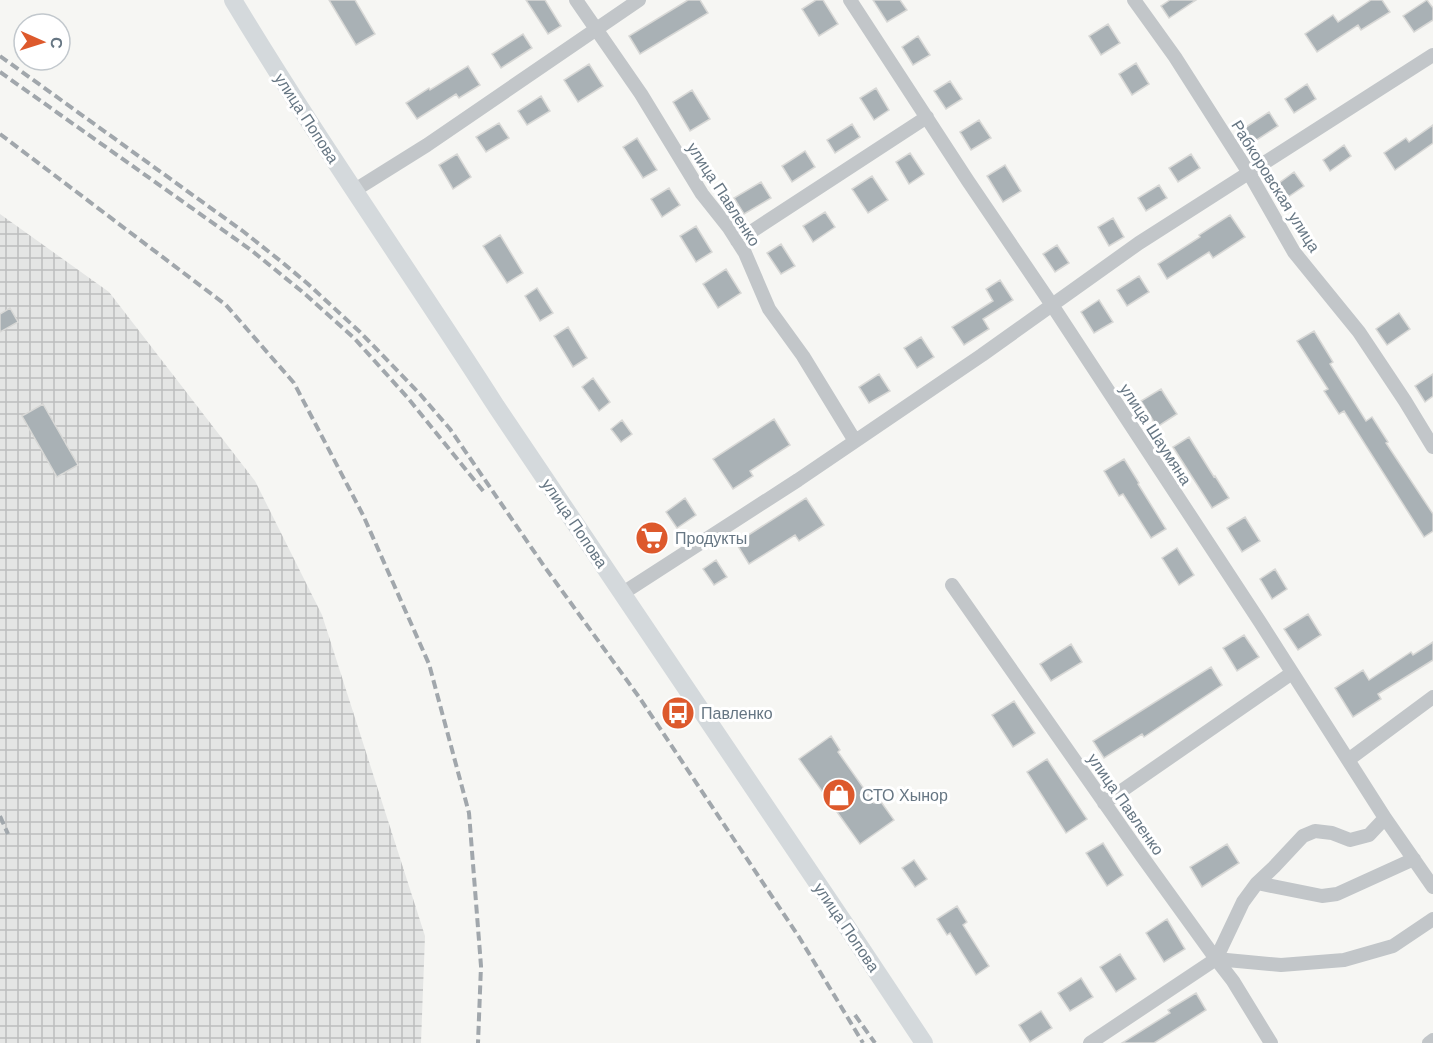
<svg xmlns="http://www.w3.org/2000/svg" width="1433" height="1043" viewBox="0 0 1433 1043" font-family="Helvetica,sans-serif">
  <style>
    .industrial { fill: url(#industrial-grid) }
    .building { fill: #a9b1b5; stroke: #d8d8d6; stroke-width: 1.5 }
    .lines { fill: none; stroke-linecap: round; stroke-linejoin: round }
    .minor { stroke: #c2c6c9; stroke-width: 14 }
    .major { stroke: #d4d9dc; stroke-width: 18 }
    .rail { stroke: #a1a7ac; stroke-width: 4; stroke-dasharray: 9 4.5; stroke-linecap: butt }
    .labels { text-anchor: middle; stroke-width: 6; stroke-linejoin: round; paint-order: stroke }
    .street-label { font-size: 16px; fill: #667683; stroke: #fff }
    .poi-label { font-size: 16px; fill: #667683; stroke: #fff; text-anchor: start }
  </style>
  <defs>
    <pattern id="industrial-grid" width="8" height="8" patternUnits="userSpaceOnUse" patternTransform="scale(1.5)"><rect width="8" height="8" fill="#e4e5e4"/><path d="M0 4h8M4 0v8" fill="none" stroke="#bdbebe"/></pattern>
  </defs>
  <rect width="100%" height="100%" fill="#f6f6f3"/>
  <path class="industrial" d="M0,214L109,292L255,481L322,615L425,936L421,1043H0Z"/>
  <path class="building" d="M329,0H355L375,34L356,45Z
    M526,0H545L561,26L548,34Z
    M688,0H700L708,13L640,54L629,36Z
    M816,0H823L838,24L819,36L802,9Z
    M873,0H900L907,10L887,22Z
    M1170,0H1196L1169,18L1161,6Z
    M1371,0H1382L1390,12L1361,30L1358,25L1317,52L1305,34L1333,15L1338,22Z
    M1427,0L1433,8V20L1414,32L1403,16Z
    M1108,24L1120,43L1101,55L1089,36Z
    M523,34L532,48L501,68L492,54Z
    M918,36L930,55L913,65L902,47Z
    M1136,63L1149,84L1132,95L1119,74Z
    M589,64L603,86L578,102L564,80Z
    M468,66L480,85L459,98L456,94L417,119L406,103L429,88L430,90Z
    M950,81L962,99L946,109L934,91Z
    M1307,84L1316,99L1294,113L1285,99Z
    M876,88L889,110L874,120L860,98Z
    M692,90L710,119L690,131L673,102Z
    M541,96L550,111L527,125L518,111Z
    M1269,112L1278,126L1252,143L1243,129Z
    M979,120L991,138L971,150L960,132Z
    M499,123L509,138L486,152L476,137Z
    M852,124L860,137L835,153L827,140Z
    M1433,125V143L1395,170L1384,153L1406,138L1409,142Z
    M637,138L657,170L643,178L623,147Z
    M1344,145L1351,156L1330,171L1323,160Z
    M805,151L815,167L792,182L782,166Z
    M910,153L924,174L909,184L896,162Z
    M457,154L471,177L453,189L439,165Z
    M1191,154L1200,168L1178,182L1169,168Z
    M1005,165L1021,191L1003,202L987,176Z
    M1294,172L1304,186L1288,197L1279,183Z
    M872,176L888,200L868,213L852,189Z
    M761,182L771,198L744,214L734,198Z
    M1159,185L1167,198L1146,211L1138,198Z
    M669,188L680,205L662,217L651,199Z
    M825,212L835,227L813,242L803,226Z
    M1230,215L1245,237L1213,258L1209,252L1167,279L1158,264L1200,237L1199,235Z
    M1113,218L1124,237L1109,246L1098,227Z
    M696,226L712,252L696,262L680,236Z
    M500,235L523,273L507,283L483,246Z
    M781,244L795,266L781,274L767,253Z
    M1057,245L1069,263L1055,272L1043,254Z
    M726,269L741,293L718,308L703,284Z
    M1139,276L1149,292L1127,306L1117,290Z
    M1000,280L1013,300L983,319L989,329L964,345L952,327L993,301L986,289Z
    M537,288L553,313L540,321L525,296Z
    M1099,300L1113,322L1094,333L1081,312Z
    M10,308L18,322L0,332V314Z
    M1399,313L1410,329L1387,345L1376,329Z
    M568,327L587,358L573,367L554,336Z
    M1314,331L1333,362L1330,364L1366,421L1372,417L1388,442L1386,443L1433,514V531L1424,537L1344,411L1339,414L1324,391L1328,389L1297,341Z
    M921,337L934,357L917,368L904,348Z
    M879,374L890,391L869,403L859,387Z
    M1433,374V396L1425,402L1415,386Z
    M593,378L610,402L599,411L582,387Z
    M1161,389L1177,414L1157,427L1141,401Z
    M43,404L78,465L57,477L22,416Z
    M774,419L790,445L750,471L753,476L733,489L713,459Z
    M622,420L632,434L621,442L611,429Z
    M1189,437L1214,477L1215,476L1229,498L1212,508L1173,447Z
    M1124,459L1139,483L1138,484L1166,529L1151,538L1123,494L1119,496L1104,471Z
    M685,498L696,515L677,528L666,512Z
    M806,498L824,525L799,541L795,535L749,564L736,543Z
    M1245,517L1260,541L1242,552L1227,528Z
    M1177,548L1194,575L1179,585L1162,558Z
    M716,560L727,577L714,585L703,569Z
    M1275,569L1287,589L1272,599L1260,579Z
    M1308,614L1321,635L1298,650L1284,629Z
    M1244,635L1259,657L1237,671L1223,648Z
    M1433,642V660L1378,694L1381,699L1353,717L1335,688L1363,670L1369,680L1411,652L1413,655Z
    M1071,644L1082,662L1051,681L1040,664Z
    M1211,667L1222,685L1144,737L1142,734L1104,758L1093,741Z
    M1014,701L1035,733L1013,747L992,715Z
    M831,736L840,750L838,752L874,803L879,799L894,820L860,844L799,759Z
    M1047,759L1087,819L1066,833L1027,772Z
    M1103,843L1123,875L1107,886L1086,853Z
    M1227,844L1239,863L1202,887L1190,867Z
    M914,860L927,879L915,887L902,868Z
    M957,906L967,922L963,925L989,966L976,975L950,933L947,935L937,919Z
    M1167,919L1185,949L1164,962L1146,933Z
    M1120,954L1136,979L1116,992L1100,967Z
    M1081,978L1093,997L1070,1011L1058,993Z
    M1196,993L1206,1010L1154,1043H1122L1170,1013L1168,1010Z
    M1041,1011L1052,1028L1030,1042L1019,1025Z"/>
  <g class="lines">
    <path class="minor" d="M576,0L641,94L702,194L729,228L745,253L769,309L803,356L855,441
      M850,0L968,181L1052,305L1260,622L1385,818L1433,887
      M1134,0L1175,57L1249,173L1294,252L1359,332L1405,401L1433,447
      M355,190L427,145L639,0
      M737,241L927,117
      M952,585L1141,855L1216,959L1233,981L1271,1043
      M623,593L798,480L982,355L1139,243L1433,55
      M1348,760L1433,697
      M1104,803L1292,673
      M1257,883L1322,896L1337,894L1414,859
      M1216,959L1281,965L1344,960L1393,946L1433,919
      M1090,1043L1216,959L1243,902L1257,883L1274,867L1303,836L1315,831L1332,833L1350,840L1369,835L1385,818
      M1429,1043L1433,1040"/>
    <path class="major" d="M233,0C316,138 409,270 496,406L845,924L924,1043"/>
    <path class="rail" d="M0,56L244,232L283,263L308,284L360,332L419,393L450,429L544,566L639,697L799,937L863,1043
      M0,72L251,250L305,294L354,338L407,397L484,492
      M0,134L226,305L294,383L363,515L429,664L469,813L481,966L478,1043
      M0,816L8,834
      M855,1015L875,1043"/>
  </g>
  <defs>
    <symbol id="supermarket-disc" viewBox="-11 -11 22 22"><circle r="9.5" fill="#dd592c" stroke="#fff"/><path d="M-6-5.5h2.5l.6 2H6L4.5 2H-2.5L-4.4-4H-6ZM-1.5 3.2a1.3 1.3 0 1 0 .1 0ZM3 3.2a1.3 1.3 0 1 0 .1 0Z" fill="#fff"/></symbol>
    <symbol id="bus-disc" viewBox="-11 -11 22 22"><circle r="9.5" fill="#dd592c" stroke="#fff"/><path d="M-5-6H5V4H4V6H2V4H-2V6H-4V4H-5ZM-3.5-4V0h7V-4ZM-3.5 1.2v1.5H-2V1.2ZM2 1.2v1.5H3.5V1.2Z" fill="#fff"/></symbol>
    <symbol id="shop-disc" viewBox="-11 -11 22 22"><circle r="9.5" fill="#dd592c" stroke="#fff"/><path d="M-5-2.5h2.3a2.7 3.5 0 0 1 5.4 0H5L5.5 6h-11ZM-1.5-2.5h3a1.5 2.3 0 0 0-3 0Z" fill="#fff"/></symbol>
  </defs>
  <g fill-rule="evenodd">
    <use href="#supermarket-disc" x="633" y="519" width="38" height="38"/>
    <use href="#bus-disc" x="659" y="694" width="38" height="38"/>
    <use href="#shop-disc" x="820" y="776" width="38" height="38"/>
  </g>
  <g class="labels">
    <g class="street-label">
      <text transform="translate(307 118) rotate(57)" y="6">улица Попова</text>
      <text transform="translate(1276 186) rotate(58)" y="6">Рабкоровская улица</text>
      <text transform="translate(724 194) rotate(57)" y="6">улица Павленко</text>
      <text transform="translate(1156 434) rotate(57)" y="6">улица Шаумяна</text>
      <text transform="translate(575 523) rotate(56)" y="6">улица Попова</text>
      <text transform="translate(1126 804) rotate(55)" y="6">улица Павленко</text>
      <text transform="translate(847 927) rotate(56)" y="6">улица Попова</text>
    </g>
    <g class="poi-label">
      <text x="675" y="544">Продукты</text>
      <text x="701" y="719">Павленко</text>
      <text x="862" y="801">СТО Хынор</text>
    </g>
  </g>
  <g transform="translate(42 42) rotate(93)"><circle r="28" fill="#ffffff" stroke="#c2c8cd" stroke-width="1.5"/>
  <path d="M0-4.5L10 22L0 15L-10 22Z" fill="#dd592c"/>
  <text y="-9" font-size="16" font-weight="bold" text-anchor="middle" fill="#667683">С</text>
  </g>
</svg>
